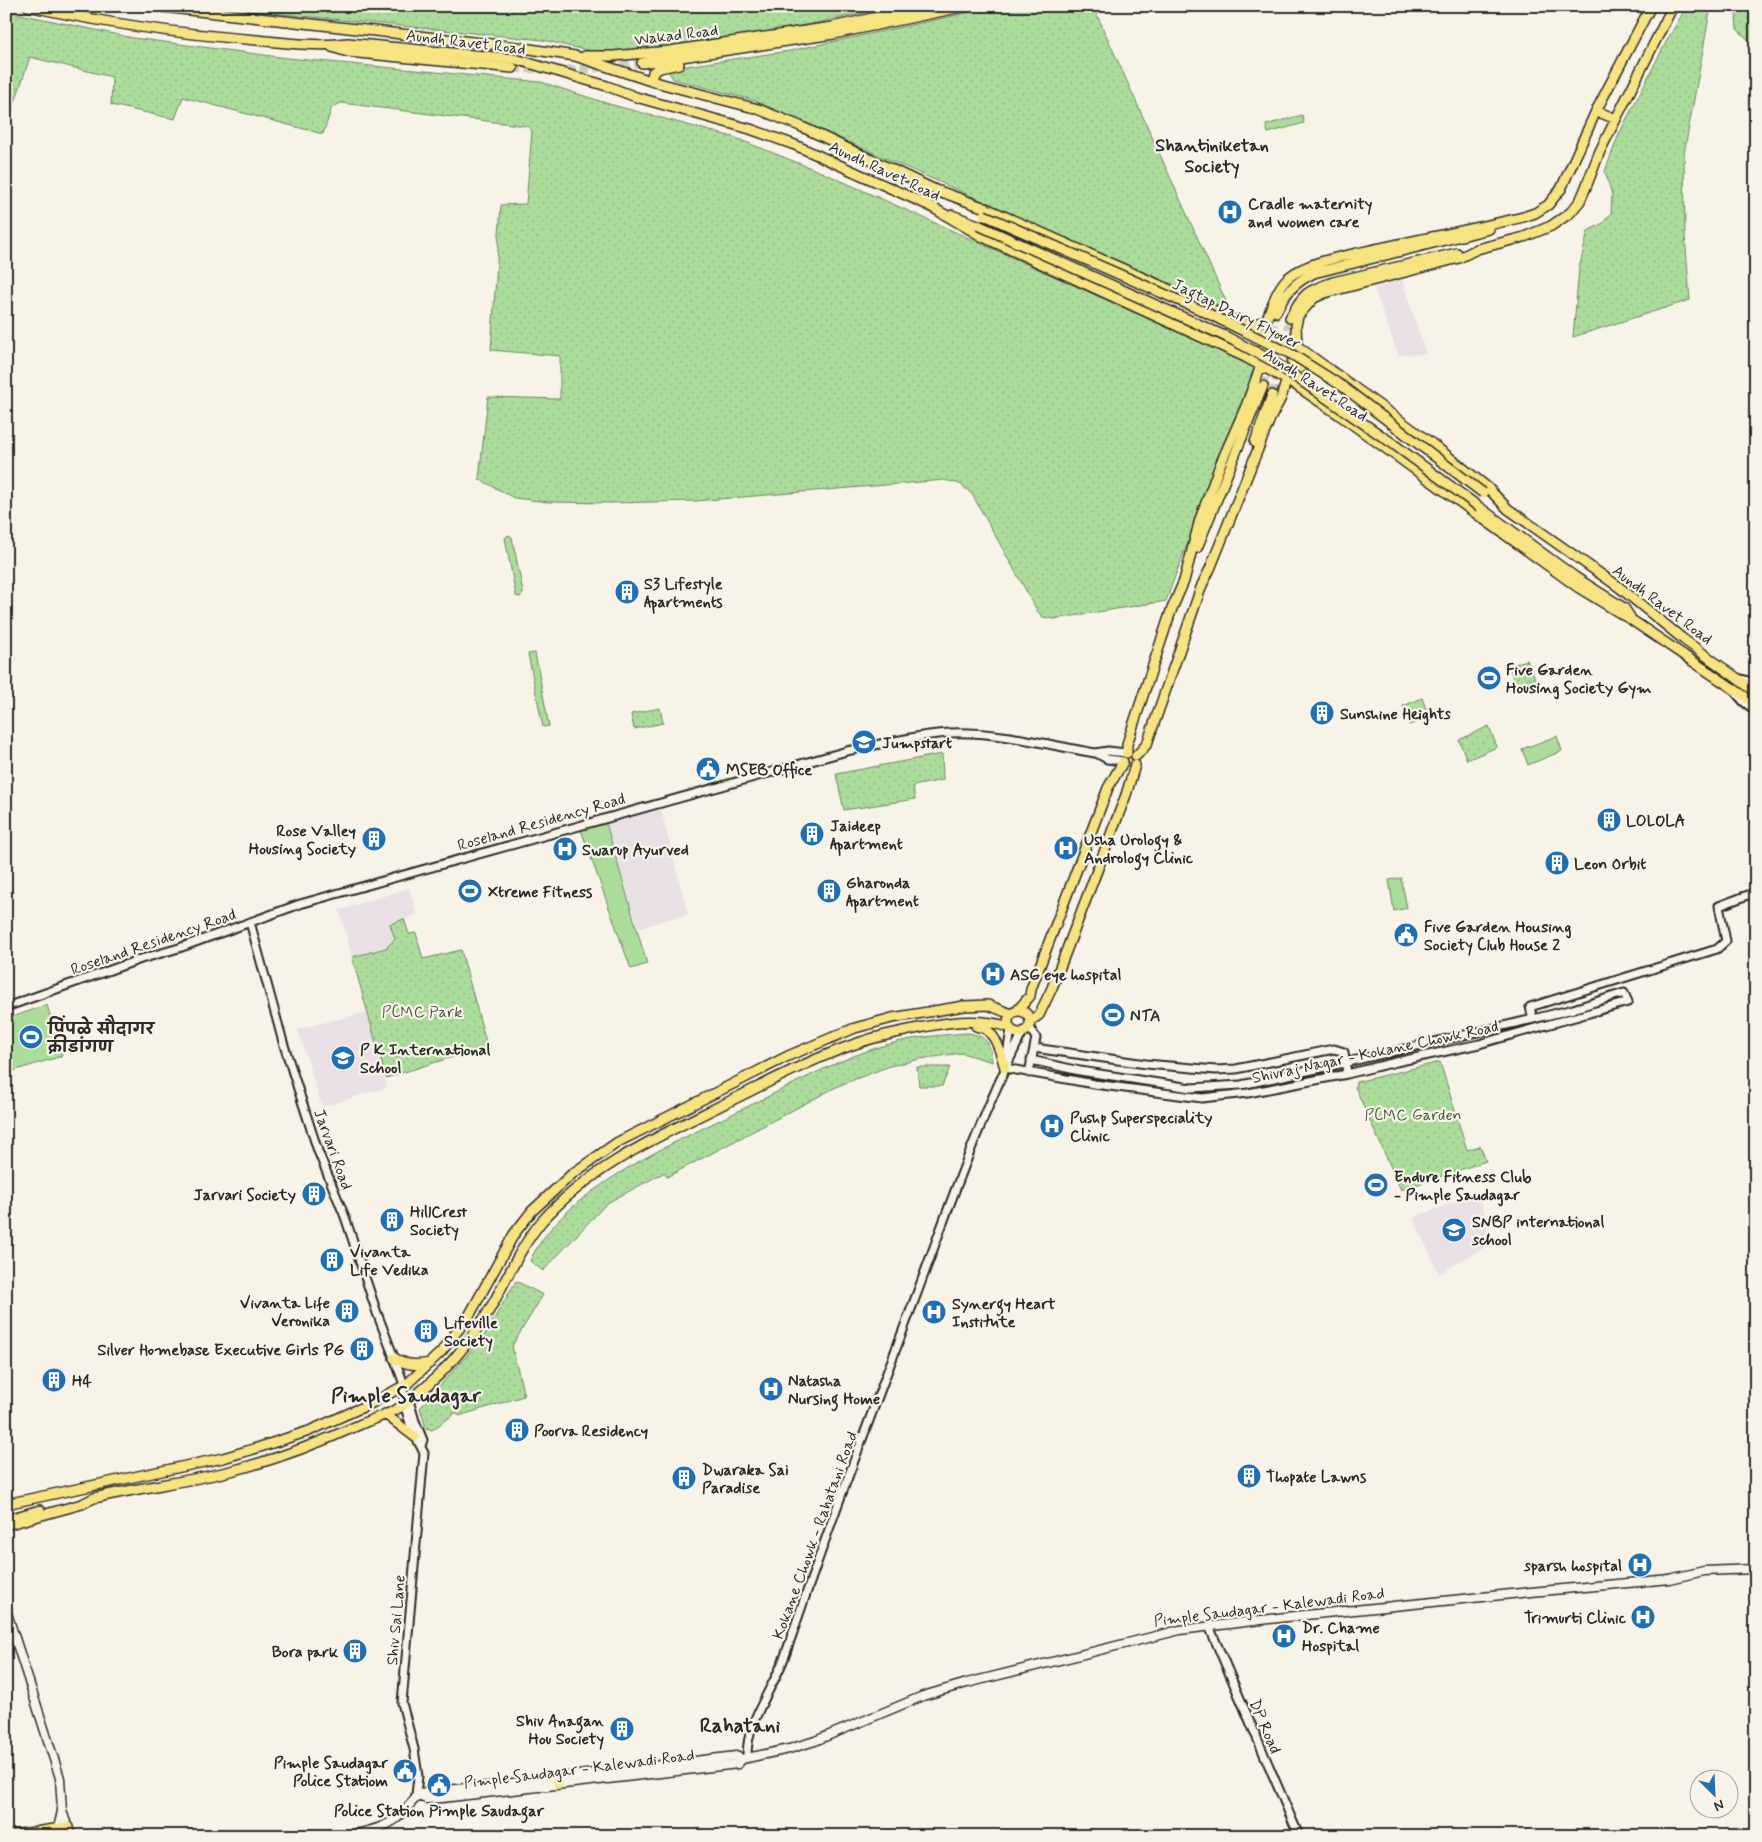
<svg xmlns="http://www.w3.org/2000/svg" width="1762" height="1842" viewBox="0 0 1762 1842" font-family="Mynerve,'Playpen Sans Deva',sans-serif">
  <style>
    .built { fill: #e9e0e6 }
    .grass { fill: url(#grass-dots); stroke: #6c8464 }
    .garden { fill: #acdc9c; stroke: #6c8464 }
    .lines { fill: none; stroke-linecap: round; stroke-linejoin: round }
    .primary-tunnel { stroke: #cecbc2; stroke-width: 9; stroke-dasharray: 9 4.5; stroke-linecap: butt }
    .tertiary-casing { stroke: #2b2b2b; stroke-width: 11 }
    .secondary-casing { stroke: #2b2b2b; stroke-width: 11 }
    .primary-casing { stroke: #2b2b2b; stroke-width: 12 }
    .tertiary { stroke: #f7f3e8; stroke-width: 7 }
    .secondary { stroke: #f7f3e8; stroke-width: 8 }
    .primary { stroke: #f6e381; stroke-width: 9 }
    .primary-bridge-casing { stroke: #2b2b2b; stroke-width: 12; stroke-linecap: butt }
    .primary-bridge { stroke: #f6e381; stroke-width: 9 }
    .labels { text-anchor: middle; stroke-width: 4.5; stroke-linejoin: round; paint-order: stroke }
    .street-label { font-size: 16px; fill: #2b2b2b; stroke: #f7f3e8 }
    .poi-label { font-size: 16px; font-weight: bold; fill: #2b2b2b; stroke: #f7f3e8; text-anchor: start }
    .park-label { font-size: 16px; fill: #4b5747; stroke: #f7f3e8 }
    .neighbourhood-label { font-size: 18px; font-weight: bold; fill: #2b2b2b; stroke: #f7f3e8 }
    .district-label { font-size: 21px; font-weight: bold; fill: #2b2b2b; stroke: #f7f3e8 }
  </style>
  <defs>
    <pattern id="grass-dots" width="8" height="8" patternUnits="userSpaceOnUse" patternTransform="scale(1.25)"><rect width="8" height="8" fill="#acdc9c"/><path d="M2 2h.1M6 6h.1" fill="none" stroke="#94bd87" stroke-width="1.8" stroke-linecap="round"/></pattern>
  </defs>
  <rect width="100%" height="100%" fill="#f7f3e8"/>
  <filter id="ink" filterUnits="userSpaceOnUse"><feTurbulence type="fractalNoise" baseFrequency=".02" numOctaves="2"/><feDisplacementMap in="SourceGraphic" scale="10" xChannelSelector="R" yChannelSelector="G"/><feConvolveMatrix kernelMatrix="1 2 1 2 8 2 1 2 1" color-interpolation-filters="sRGB"/></filter>
  <g filter="url(#ink)">
    <path class="built" d="M1402,279L1426,354L1398,355L1374,288Z
      M661,810L688,914L638,928L607,823Z
      M409,888L417,915L390,924L395,939L386,948L352,957L339,910Z
      M368,1012L387,1087L322,1107L298,1029Z
      M1479,1192L1492,1243L1439,1274L1413,1218Z"/>
    <path class="grass" d="M202,6H895C824,22 754,36 682,45C657,48 632,52 606,52C585,51 564,45 543,40Z
      M1000,6H1093L1230,310L753,100L673,79L669,72L672,68L789,51Z
      M1687,6H1711L1684,154L1685,235L1690,300L1573,337L1579,269L1588,231L1603,223L1611,213L1612,195L1605,171L1619,134L1665,44Z
      M1756,9V47L1737,29L1736,14Z
      M6,11L133,38L287,58L541,82L609,104L733,137L826,174L1256,367C1228,446 1194,522 1166,601L1054,619L1043,617L1038,612L972,494L960,484L945,480L695,501L609,503L548,502L514,498L479,479L488,397L560,399V356L491,350L501,205L526,204L532,131L527,126L341,103L332,107L323,134L183,97L175,119L111,105L112,77L30,57L6,129Z
      M1527,660L1535,678L1516,686L1509,666Z
      M660,708L663,723L634,729L631,714Z
      M1489,726L1497,747L1467,760L1459,740Z
      M942,754L943,780L913,786L915,799L844,810L836,774Z
      M404,919L409,934L416,933L423,959L461,950L487,1046L386,1078L352,957L386,948L395,939L390,924Z
      M968,1033C987,1036 991,1044 992,1062L962,1053L920,1059L890,1066L840,1085L667,1177L665,1172L607,1203L543,1271L530,1261C562,1188 685,1138 755,1103C798,1082 840,1058 886,1045C912,1037 941,1035 968,1033Z
      M1440,1062L1467,1150L1480,1146L1486,1161L1401,1190L1355,1087L1356,1082Z
      M917,1067H950L942,1086H919Z
      M516,1281L543,1295L512,1346L524,1396L459,1416L457,1412L432,1430L426,1428L420,1408L484,1336Z"/>
    <path class="garden" d="M1302,115L1304,123L1268,133L1266,125Z
      M508,535L512,537L523,592V594L520,597L516,596L505,538Z
      M535,653L549,726L543,727L528,654Z
      M1422,698L1429,717L1409,725L1403,706Z
      M1557,736L1562,751L1528,765L1522,749Z
      M606,823L647,964L631,969L581,830Z
      M1401,878L1407,908L1394,911L1389,880Z
      M47,1005L62,1056L6,1073V1019Z"/>
    <g class="lines">
      <path class="primary-tunnel" d="M513,68L574,70L642,63
        M1263,386L1276,312
        M1272,395L1281,364L1290,318"/>
      <defs>
        <path id="tertiary" d="M1738,678L1756,683
          M1736,693L1744,702L1756,711
          M1096,753L1107,759L1123,761
          M250,922L283,1042L318,1151L345,1217L377,1313L401,1376L403,1382L404,1404L412,1430L424,1453L402,1703L414,1749L418,1776L416,1795
          M6,1007L141,959L179,948L300,904L847,751C881,744 916,735 950,733C998,731 1048,745 1095,753L1108,751L1126,753
          M1533,1019L1530,1007L1717,949L1726,941L1719,906L1756,892
          M1029,1027L1036,1038L1029,1073
          M1034,1048L1146,1064L1216,1070L1236,1069L1334,1049L1344,1052L1347,1074
          M1006,1062L1011,1029
          M1005,1068L1094,1084L1202,1098L1248,1093L1347,1074L1396,1062L1479,1044L1628,1002L1624,993L1573,1009L1533,1019L1326,1067L1241,1085L1191,1088L1080,1071L1031,1060
          M408,1397L415,1421L423,1440L421,1446
          M1209,1626L1299,1836
          M747,1758C746,1719 774,1689 786,1653C826,1533 871,1415 916,1296C949,1207 980,1117 1023,1032"/>
        <path id="secondary" d="M6,1610L60,1778L62,1811L71,1836
          M416,1795L426,1799L442,1798L738,1764L742,1759L789,1749L815,1741L923,1696L967,1683L1180,1630L1286,1617L1531,1592L1639,1582L1669,1579L1704,1571L1756,1569
          M59,1836L58,1829L62,1811
          M349,1836C365,1831 383,1829 397,1818C408,1810 412,1797 425,1792L487,1786L736,1756L742,1759"/>
        <path id="primary" d="M28,6C103,23 180,34 257,40C287,43 318,47 348,43L515,59L607,86L636,97L750,129L795,145L930,206L983,237L1245,357L1291,382L1341,416L1579,588L1633,621L1756,704
          M153,6L517,47L575,56L651,81L758,109L800,126L944,194
          M332,47L348,52L513,68
          M585,56H613L669,51L832,27L927,6
          M642,63L834,34L967,6
          M651,81L653,72L660,68L679,64
          M1596,111L1616,119
          M939,191L988,209L1166,288L1230,318L1278,337L1297,346L1431,443L1487,487L1508,509L1619,587L1683,639L1756,692
          M952,215L978,225
          M1276,312C1285,293 1295,282 1314,273L1489,229
          M1290,318C1303,293 1307,291 1333,282L1457,253
          M1249,325L1266,321C1272,306 1277,287 1289,277C1306,263 1340,257 1362,252C1415,240 1469,230 1523,217L1535,213L1548,205L1561,189L1596,111L1651,6
          M1292,381L1307,356
          M1255,442L1272,395
          M1479,507L1575,577L1624,608L1630,617
          M1197,548L1263,386
          M1127,753V744L1171,611L1184,581L1200,519L1220,465L1246,406L1261,365L1266,334
          M1136,756L1147,744L1202,585L1210,569L1270,419L1281,398L1297,346L1296,326L1298,316L1314,298L1325,293L1459,258L1477,249L1524,237L1551,226L1570,213L1580,201L1586,187L1600,151L1616,119L1673,6
          M1008 1022a11 11 0 1 1 22 0a11 11 0 1 1-22 0Z
          M1017,1011L1030,996L1031,989L1108,788L1123,762
          M1030,1021L1039,1015L1052,988L1126,795L1135,765
          M976,1026C979,1027 985,1028 987,1030C998,1039 1001,1055 1005,1068
          M394,1358C407,1365 416,1366 430,1363
          M385,1414L415,1437
          M6,1504L223,1458L257,1448L309,1431L372,1403L407,1384L441,1352L469,1316L514,1234L532,1211L572,1174L618,1142L788,1056L855,1028L892,1018L964,1006L988,1005L1011,1014
          M12,1518L40,1510
          M6,1525L82,1504L94,1498C138,1488 183,1482 227,1472C272,1461 317,1444 359,1425C372,1419 388,1415 399,1408C439,1380 472,1342 495,1300C510,1272 522,1245 542,1221C592,1165 662,1135 728,1102C771,1081 815,1057 861,1042C882,1035 903,1031 924,1027C952,1021 982,1018 1009,1027
          M557,1777L558,1784
          M8,1836L68,1827"/>
      </defs>
      <use href="#tertiary" class="tertiary-casing"/>
      <use href="#secondary" class="secondary-casing"/>
      <use href="#primary" class="primary-casing"/>
      <use href="#tertiary" class="tertiary"/>
      <use href="#secondary" class="secondary"/>
      <use href="#primary" class="primary"/>
      <defs>
        <path id="primary-bridge" d="M984,215L1203,311L1293,355L1342,386L1483,493
          M978,225L1227,337L1271,360L1392,443L1479,507"/>
      </defs>
      <use href="#primary-bridge" class="primary-bridge-casing"/>
      <use href="#primary-bridge" class="primary-bridge"/>
    </g>
  </g>
  <defs>
    <symbol id="hospital-disc" viewBox="-11 -11 22 22"><circle r="9.5" fill="#1f6fb2" stroke="#f7f3e8"/><path d="M-5-5h3v3.5h4V-5h3V5h-3V1.5h-4V5h-3Z" fill="#fff"/></symbol>
    <symbol id="building-disc" viewBox="-11 -11 22 22"><circle r="9.5" fill="#1f6fb2" stroke="#f7f3e8"/><path d="M-4-6H4V6H1V3H-1V6H-4ZM-2.5-4.3h1.7v1.8h-1.7ZM.8-4.3h1.7v1.8H.8ZM-2.5-1h1.7V.8h-1.7ZM.8-1h1.7V.8H.8Z" fill="#fff"/></symbol>
    <symbol id="stadium-disc" viewBox="-11 -11 22 22"><circle r="9.5" fill="#1f6fb2" stroke="#f7f3e8"/><path d="M0-5a6.5 5 0 1 0 0 10a6.5 5 0 1 0 0-10ZM-3.5-1.8h7v3.6h-7Z" fill="#fff"/></symbol>
    <symbol id="school-disc" viewBox="-11 -11 22 22"><circle r="9.5" fill="#1f6fb2" stroke="#f7f3e8"/><path d="M0-5L7-2L0 1L-7-2ZM-4 1L0 2.5L4 1V4Q0 6-4 4Z" fill="#fff"/></symbol>
    <symbol id="civic-disc" viewBox="-11 -11 22 22"><circle r="9.5" fill="#1f6fb2" stroke="#f7f3e8"/><path d="M-.6-6.5H3V-4.5H.6V-3L4-1V1h2V6H-6V1h2V-1L-.6-3ZM-1.2 2.5V6h2.4V2.5Z" fill="#fff"/></symbol>
  </defs>
  <g fill-rule="evenodd">
    <use href="#hospital-disc" x="1216" y="198" width="28" height="28"/>
    <use href="#building-disc" x="613" y="578" width="28" height="28"/>
    <use href="#stadium-disc" x="1475" y="664" width="28" height="28"/>
    <use href="#building-disc" x="1308" y="699" width="28" height="28"/>
    <use href="#school-disc" x="850" y="728" width="28" height="28"/>
    <use href="#civic-disc" x="694" y="755" width="28" height="28"/>
    <use href="#building-disc" x="1595" y="806" width="28" height="28"/>
    <use href="#building-disc" x="798" y="820" width="28" height="28"/>
    <use href="#building-disc" x="360" y="825" width="28" height="28"/>
    <use href="#hospital-disc" x="1052" y="834" width="28" height="28"/>
    <use href="#hospital-disc" x="551" y="835" width="28" height="28"/>
    <use href="#building-disc" x="1543" y="849" width="28" height="28"/>
    <use href="#stadium-disc" x="456" y="877" width="28" height="28"/>
    <use href="#building-disc" x="815" y="877" width="28" height="28"/>
    <use href="#civic-disc" x="1392" y="921" width="28" height="28"/>
    <use href="#hospital-disc" x="979" y="960" width="28" height="28"/>
    <use href="#stadium-disc" x="1099" y="1001" width="28" height="28"/>
    <use href="#stadium-disc" x="17" y="1023" width="28" height="28"/>
    <use href="#school-disc" x="329" y="1044" width="28" height="28"/>
    <use href="#hospital-disc" x="1038" y="1112" width="28" height="28"/>
    <use href="#stadium-disc" x="1362" y="1171" width="28" height="28"/>
    <use href="#building-disc" x="300" y="1180" width="28" height="28"/>
    <use href="#building-disc" x="378" y="1206" width="28" height="28"/>
    <use href="#school-disc" x="1440" y="1216" width="28" height="28"/>
    <use href="#building-disc" x="318" y="1246" width="28" height="28"/>
    <use href="#building-disc" x="333" y="1297" width="28" height="28"/>
    <use href="#hospital-disc" x="920" y="1298" width="28" height="28"/>
    <use href="#building-disc" x="412" y="1317" width="28" height="28"/>
    <use href="#building-disc" x="348" y="1335" width="28" height="28"/>
    <use href="#building-disc" x="40" y="1366" width="28" height="28"/>
    <use href="#hospital-disc" x="757" y="1375" width="28" height="28"/>
    <use href="#building-disc" x="503" y="1416" width="28" height="28"/>
    <use href="#building-disc" x="1235" y="1462" width="28" height="28"/>
    <use href="#building-disc" x="670" y="1464" width="28" height="28"/>
    <use href="#hospital-disc" x="1626" y="1551" width="28" height="28"/>
    <use href="#hospital-disc" x="1629" y="1603" width="28" height="28"/>
    <use href="#hospital-disc" x="1270" y="1622" width="28" height="28"/>
    <use href="#building-disc" x="341" y="1637" width="28" height="28"/>
    <use href="#building-disc" x="608" y="1715" width="28" height="28"/>
    <use href="#civic-disc" x="391" y="1757" width="28" height="28"/>
    <use href="#civic-disc" x="425" y="1771" width="28" height="28"/>
  </g>
  <g class="labels">
    <g class="street-label">
      <text transform="translate(676 34) rotate(-7)" y="6">Wakad Road</text>
      <text transform="translate(466 41) rotate(7)" y="6">Aundh Ravet Road</text>
      <text transform="translate(885 170) rotate(25)" y="6">Aundh Ravet Road</text>
      <text transform="translate(1237 313) rotate(26)" y="6">Jagtap Dairy Flyover</text>
      <text transform="translate(1316 384) rotate(33)" y="6">Aundh Ravet Road</text>
      <text transform="translate(1663 604) rotate(37)" y="6">Aundh Ravet Road</text>
      <text transform="translate(541 821) rotate(-16)" y="6">Roseland Residency Road</text>
      <text transform="translate(153 941) rotate(-19)" y="6">Roseland Residency Road</text>
      <text transform="translate(1375 1051) rotate(-12)" y="6">Shivraj Nagar - Kokane Chowk Road</text>
      <text transform="translate(334 1149) rotate(70)" y="6">Jarvari Road</text>
      <text transform="translate(814 1535) rotate(-70)" y="6">Kokane Chowk - Rahatani Road</text>
      <text transform="translate(1269 1606) rotate(-7)" y="6">Pimple Saudagar - Kalewadi Road</text>
      <text transform="translate(395 1620) rotate(-85)" y="6">Shiv Sai Lane</text>
      <text transform="translate(1266 1726) rotate(67)" y="6">DP Road</text>
      <text transform="translate(579 1768) rotate(-7)" y="6">Pimple Saudagar - Kalewadi Road</text>
    </g>
    <g class="poi-label">
      <text x="1248" y="209">Cradle maternity<tspan x="1248" dy="18">and women care</tspan></text>
      <text x="644" y="589">S3 Lifestyle<tspan x="644" dy="18">Apartments</tspan></text>
      <text x="1506" y="675">Five Garden<tspan x="1506" dy="18">Housing Society Gym</tspan></text>
      <text x="1340" y="719">Sunshine Heights</text>
      <text x="882" y="748">Jumpstart</text>
      <text x="726" y="775">MSEB Office</text>
      <text x="1626" y="826">LOLOLA</text>
      <text x="830" y="831">Jaideep<tspan x="830" dy="18">Apartment</tspan></text>
      <text x="356" y="836" text-anchor="end">Rose Valley<tspan x="356" dy="18">Housing Society</tspan></text>
      <text x="1084" y="845">Usha Urology &amp;<tspan x="1084" dy="18">Andrology Clinic</tspan></text>
      <text x="582" y="855">Swarup Ayurved</text>
      <text x="1574" y="869">Leon Orbit</text>
      <text x="846" y="888">Gharonda<tspan x="846" dy="18">Apartment</tspan></text>
      <text x="488" y="897">Xtreme Fitness</text>
      <text x="1424" y="932">Five Garden Housing<tspan x="1424" dy="18">Society Club House 2</tspan></text>
      <text x="1010" y="980">ASG eye hospital</text>
      <text x="1130" y="1021">NTA</text>
      <text x="48" y="1034">पिंपळे सौदागर<tspan x="48" dy="18">क्रीडांगण</tspan></text>
      <text x="360" y="1055">P K International<tspan x="360" dy="18">School</tspan></text>
      <text x="1070" y="1123">Pushp Superspeciality<tspan x="1070" dy="18">Clinic</tspan></text>
      <text x="1394" y="1182">Endure Fitness Club<tspan x="1394" dy="18">- Pimple Saudagar</tspan></text>
      <text x="296" y="1200" text-anchor="end">Jarvari Society</text>
      <text x="410" y="1217">HillCrest<tspan x="410" dy="18">Society</tspan></text>
      <text x="1472" y="1227">SNBP international<tspan x="1472" dy="18">school</tspan></text>
      <text x="350" y="1257">Vivanta<tspan x="350" dy="18">Life Vedika</tspan></text>
      <text x="330" y="1308" text-anchor="end">Vivanta Life<tspan x="330" dy="18">Veronika</tspan></text>
      <text x="952" y="1309">Synergy Heart<tspan x="952" dy="18">Institute</tspan></text>
      <text x="444" y="1328">Lifeville<tspan x="444" dy="18">Society</tspan></text>
      <text x="344" y="1355" text-anchor="end">Silver Homebase Executive Girls PG</text>
      <text x="72" y="1386">H4</text>
      <text x="788" y="1386">Natasha<tspan x="788" dy="18">Nursing Home</tspan></text>
      <text x="534" y="1436">Poorva Residency</text>
      <text x="702" y="1475">Dwaraka Sai<tspan x="702" dy="18">Paradise</tspan></text>
      <text x="1266" y="1482">Thopate Lawns</text>
      <text x="1622" y="1571" text-anchor="end">sparsh hospital</text>
      <text x="1626" y="1623" text-anchor="end">Trimurti Clinic</text>
      <text x="1302" y="1633">Dr. Chame<tspan x="1302" dy="18">Hospital</tspan></text>
      <text x="338" y="1657" text-anchor="end">Bora park</text>
      <text x="604" y="1726" text-anchor="end">Shiv Anagan<tspan x="604" dy="18">Hou Society</tspan></text>
      <text x="388" y="1768" text-anchor="end">Pimple Saudagar<tspan x="388" dy="18">Police Statiom</tspan></text>
      <text x="439" y="1816" text-anchor="middle">Police Station Pimple Saudagar</text>
    </g>
    <g class="park-label">
      <text x="422" y="1017">PCMC Park</text>
      <text x="1413" y="1120">PCMC Garden</text>
    </g>
    <g class="neighbourhood-label">
      <text x="1212" y="151">Shantiniketan<tspan x="1212" dy="21">Society</tspan></text>
    </g>
    <g class="district-label">
      <text x="406" y="1402">Pimple Saudagar</text>
      <text x="740" y="1732">Rahatani</text>
    </g>
  </g>
  <rect width="1762" height="1842" fill="none" stroke="#f7f3e8" stroke-width="25"/>
  <rect x="12" y="12" width="1737" height="1817" fill="none" stroke="#2b2b2b" stroke-width="2" filter="url(#ink)"/>
  <g transform="translate(1714 1794) rotate(156)"><circle r="24" fill="#f7f3e8" stroke="#a5a39c"/>
  <path d="M0-4L9 19L0 12L-9 19Z" fill="#1f6fb2"/>
  <text y="-8" font-size="14" font-weight="bold" text-anchor="middle" fill="#2b2b2b">N</text>
  </g>
</svg>
